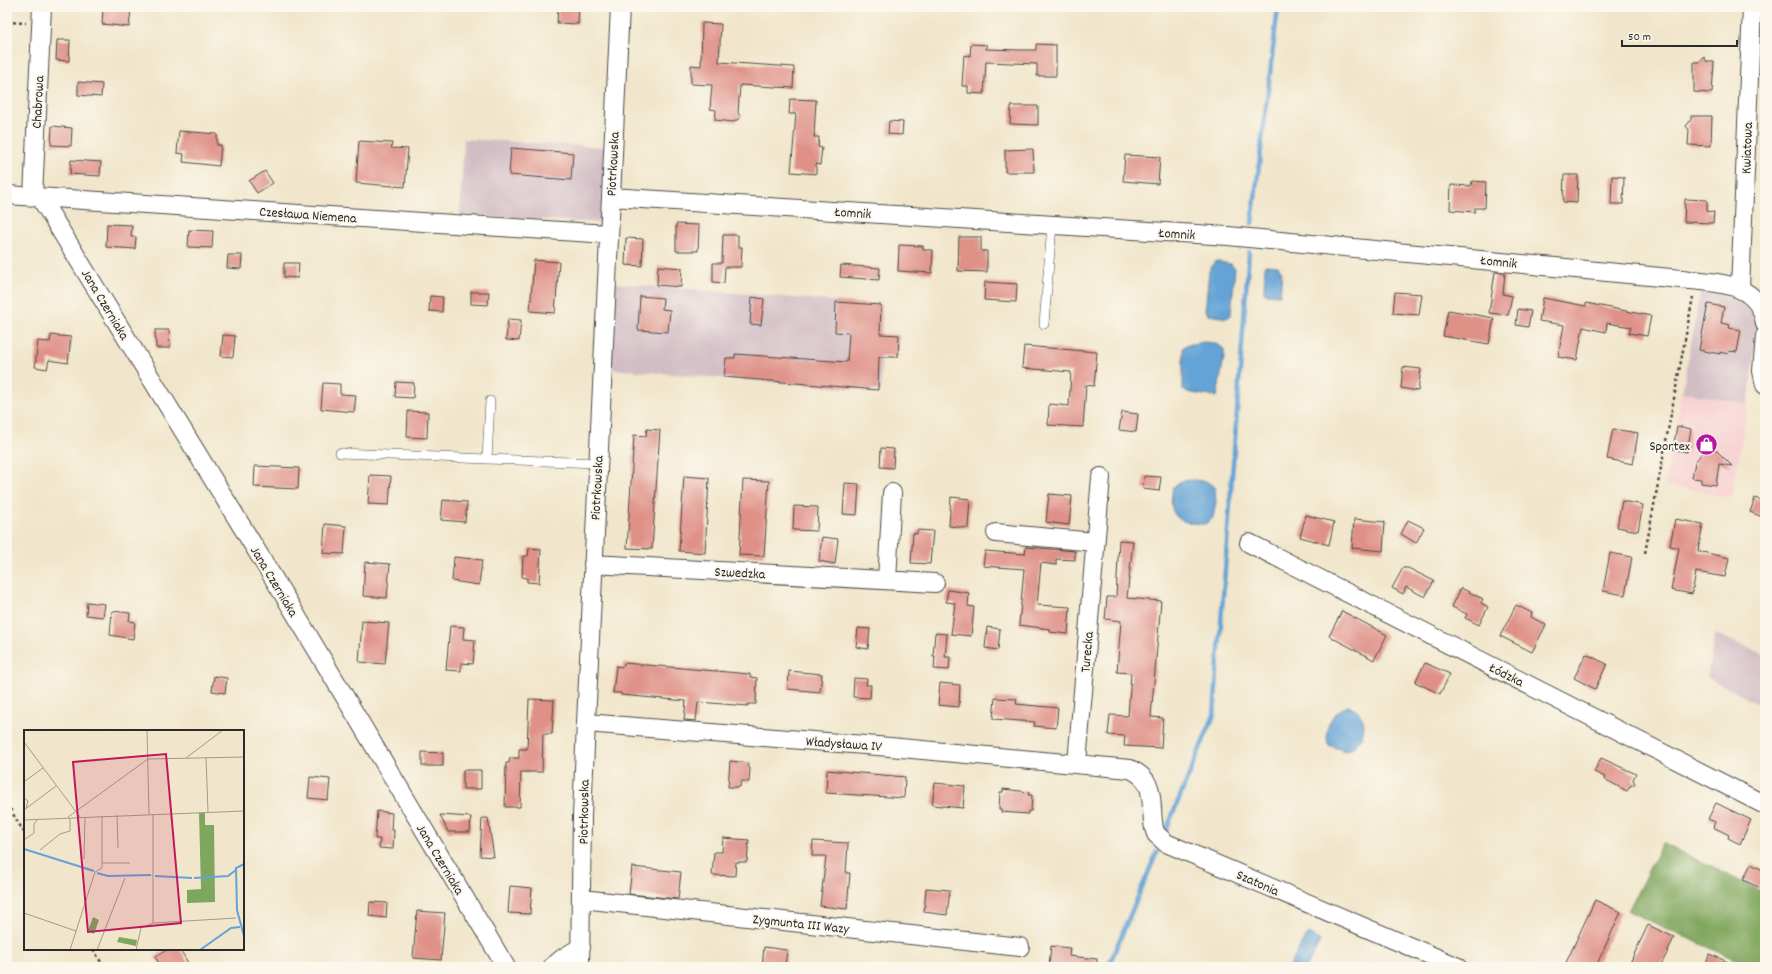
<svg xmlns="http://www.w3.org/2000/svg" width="1772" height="974" viewBox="0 0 1772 974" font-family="Dekko,sans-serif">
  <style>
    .built { fill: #f7cfd0 }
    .industrial { fill: #d2bdc5 }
    .forest { fill: #7ea65c; stroke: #546844 }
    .water { fill: #63a3d6; stroke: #476780 }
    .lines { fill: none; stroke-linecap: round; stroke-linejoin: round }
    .stream { stroke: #63a3d6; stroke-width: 4.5 }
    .building { fill: #df9087 }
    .service-casing { stroke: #494743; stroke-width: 10 }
    .minor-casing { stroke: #494743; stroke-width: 20 }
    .path { stroke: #494743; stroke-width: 2.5; stroke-dasharray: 3 3; stroke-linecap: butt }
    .service { stroke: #fff; stroke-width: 9 }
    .minor { stroke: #fff; stroke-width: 18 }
    .labels { text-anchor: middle; stroke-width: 4; stroke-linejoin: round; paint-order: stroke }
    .street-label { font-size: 14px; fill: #2b2b2b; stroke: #fbf7ec }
    .poi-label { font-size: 14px; fill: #2b2b2b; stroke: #fbf7ec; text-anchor: end }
    .inset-river { fill: none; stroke: #63a3d6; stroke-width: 2 }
    .inset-road { fill: none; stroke: #a29b8b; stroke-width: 1 }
    .view { fill: #c2185b; fill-opacity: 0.15; stroke: #c2185b; stroke-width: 2 }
    .inset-edge { fill: none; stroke: #2b2b2b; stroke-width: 2 }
  </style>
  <rect width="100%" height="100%" fill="#fbf7ec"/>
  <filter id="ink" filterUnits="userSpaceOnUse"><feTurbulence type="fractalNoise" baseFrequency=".025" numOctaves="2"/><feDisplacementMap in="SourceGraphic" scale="8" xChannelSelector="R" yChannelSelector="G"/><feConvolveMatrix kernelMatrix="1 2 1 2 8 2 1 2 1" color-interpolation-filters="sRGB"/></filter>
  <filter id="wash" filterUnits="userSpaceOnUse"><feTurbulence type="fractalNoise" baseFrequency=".012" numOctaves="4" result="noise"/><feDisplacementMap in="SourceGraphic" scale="16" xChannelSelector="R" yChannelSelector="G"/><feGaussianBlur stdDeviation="0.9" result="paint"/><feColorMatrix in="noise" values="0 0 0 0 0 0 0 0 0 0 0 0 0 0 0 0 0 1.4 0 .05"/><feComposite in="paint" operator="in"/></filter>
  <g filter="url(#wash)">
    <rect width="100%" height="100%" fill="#f1e6cb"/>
    <path class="built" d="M1682,392L1748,404L1731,498L1665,485Z"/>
    <path class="industrial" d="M464,139L605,147L601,223L460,215Z
      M614,283L882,305L881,391L610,369Z
      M1700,293L1736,297L1745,302L1752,310L1757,322V333L1748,404L1682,392Z
      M1715,634L1765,655V708L1707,677Z"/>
    <path class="forest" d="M1662,843L1765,893V967H1752L1628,911Z"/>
    <path class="water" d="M1215,261L1231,264L1235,268L1231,314L1227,318L1209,315L1205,311L1209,271Z
      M1265,265L1278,266L1282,272L1280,295L1266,294L1264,291Z
      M1205,342L1216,343L1224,349V358L1217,397L1191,393L1183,390V347L1186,345Z
      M1194,480L1208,482L1215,488L1216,502L1213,518L1205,524C1177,524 1167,516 1173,487L1181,481Z
      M1348,706C1351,708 1356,709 1359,713C1370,726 1361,747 1345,751L1328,745C1325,727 1329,714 1348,706Z
      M1308,933L1320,941L1307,967H1288Z"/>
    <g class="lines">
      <path class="stream" d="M1252,223L1278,7
        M1166,830L1214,715L1249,252
        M1108,967L1157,852"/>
    </g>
    <g id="blocks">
      <path class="building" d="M558,7H579L578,24L557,23Z
        M103,8L131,10L129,27L102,24Z
        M702,23L721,24L719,62L794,67L793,88L740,85L738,113L741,117L734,122L715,120L716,110L710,109L712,85L691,84V65L701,66Z
        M57,40H70L69,61L56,60Z
        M971,44L987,45L986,49L1019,50H1036V44L1056,45V76H1037V64L986,62L984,94L968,93V86H962L964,55L970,56Z
        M1704,57L1707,62H1714L1712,93L1694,92V62H1700Z
        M78,82L102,84L101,97L78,95Z
        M790,99L816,100L814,137H819L818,147L822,148L820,165L816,164V174L791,172L796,114H789Z
        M1011,106H1038V125L1010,124Z
        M1691,116H1712L1711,146L1688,145L1689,130L1686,126L1691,120Z
        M889,121L903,122L902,135L888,134Z
        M52,126L72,128L71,146L51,145Z
        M179,131L217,134V145H221L219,166L183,162L184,154L177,153Z
        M359,141L392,143L391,148L408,149L405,187L356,183Z
        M511,148L573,153L571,180L509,175Z
        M1033,149L1034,172H1005V150Z
        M1125,155L1160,157L1158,184L1123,181Z
        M71,160L101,162L100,176L70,174Z
        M265,171L273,183L257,193L249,181Z
        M1564,175H1578L1577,203L1563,202Z
        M1612,176L1624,177L1623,204H1611Z
        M1472,181L1486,182L1485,208H1475V212L1450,210L1451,185L1471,186Z
        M1685,199L1707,200V211L1714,212L1713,223L1684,222Z
        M107,224L132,225L131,237H136L135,249L106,247Z
        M676,224L699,225L698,251H676Z
        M189,230L213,231L212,248L188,247Z
        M723,235H738V247H742L741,267H725L724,283L713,282V263H722Z
        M959,237H981V251H987V272L958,271Z
        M626,238L643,239L642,266L625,265Z
        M899,245L923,246V250H933L932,273L898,271Z
        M228,255H242L241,269L227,268Z
        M534,260L559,262L555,313L530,311Z
        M284,263H299L298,278L284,277Z
        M841,265L880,268L879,280L840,277Z
        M658,266L682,268L681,287L657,285Z
        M1495,272L1505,273L1503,294L1512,296L1508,315L1489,313Z
        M985,282L1017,284L1016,302L984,300Z
        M471,292H489L488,305L471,304Z
        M1395,292L1422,294L1419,315L1393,313Z
        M430,296L443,297L442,312L429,311Z
        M640,296L663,298L662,309L670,310L668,332L638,330Z
        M752,297L764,299L761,325L750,324Z
        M1543,298L1586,306V303L1651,316L1647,336L1629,333L1631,327L1607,323L1606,332L1583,327L1577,360L1558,357L1564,325L1539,321Z
        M836,302L881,305L880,334L899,335L898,357H879L878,390L724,377L726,358H735V354L847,362L849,333L835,332Z
        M1708,304L1724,307L1721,323L1730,325L1729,328L1741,330L1737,352L1729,351L1728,354L1720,352V354L1699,350Z
        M1518,309L1531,311L1528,327L1516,325Z
        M1448,310L1494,318L1489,344L1443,336Z
        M508,319L521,320L519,341L506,340Z
        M155,330H169L170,348H156Z
        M51,335L71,337L68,363L49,360L47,369L35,367L38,341L50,342Z
        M223,335L235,336L233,357L221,356Z
        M1024,346L1097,352L1094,386L1086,385L1083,427L1048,425L1049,404L1069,406L1071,372L1022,368Z
        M1403,367L1421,369L1418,391L1401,388Z
        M396,382L414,383L413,398L395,397Z
        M323,383L340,384V394L356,395L354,412L321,409Z
        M408,411L428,412L427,438L407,437Z
        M1122,412L1138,414L1136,432L1119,430Z
        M1677,426L1691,429L1687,452L1673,449Z
        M647,429L660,430L652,549L627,548L634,435L646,436Z
        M1613,429L1638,433L1633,464L1607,459Z
        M1707,447H1713L1732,466L1719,464L1716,485L1701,483V479L1692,478L1695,462Z
        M881,448L894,449L893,468L880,467Z
        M255,466L299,468L298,489L254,487Z
        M370,475L391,476L389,505L368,504Z
        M684,476L709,478L705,553L679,551Z
        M1144,476L1161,477L1159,491L1143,489Z
        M743,480L769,481L764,556L739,555Z
        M845,483L859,484L857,515L843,514Z
        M1049,494L1072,496L1069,525L1046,522Z
        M951,497L970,499L968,528L949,526Z
        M1755,498L1765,502V518L1750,512Z
        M443,500L467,502L465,522L441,520Z
        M1622,501L1643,505L1638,531L1617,527Z
        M794,506L818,507L817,531L793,530Z
        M1306,515L1334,522L1329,545L1300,537Z
        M1354,519L1385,522L1383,551L1352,548Z
        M1675,519L1703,524L1698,551L1729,558L1725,577L1696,572L1692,594L1671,590L1679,548L1670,546Z
        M1408,520L1424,528L1416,543L1401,534Z
        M325,524L346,526L344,554L323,553Z
        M917,530L933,531L930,564L911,563L913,533L917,534Z
        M822,537L838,539L835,564L819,561Z
        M1119,540L1133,541L1127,598L1161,601L1151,717L1163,718L1161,748L1124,746L1125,736L1108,735L1110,715L1128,716L1131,673L1117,672L1121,621L1105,619L1107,597H1116Z
        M1026,547L1075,551V560L1056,559V565L1041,563L1037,605L1070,607L1068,634L1050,632V629L1019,625L1024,569L983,566L985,551L1025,554Z
        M529,548L541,549L539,583L527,582V578L522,577L523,556H528Z
        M1610,553L1632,557L1625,595L1603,591Z
        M454,557L482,560L479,585L452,581Z
        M365,562L390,564L387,598L363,596Z
        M1403,568H1408L1434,581L1425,597L1406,587L1403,594L1392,588Z
        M1461,588L1483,599L1481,603L1488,607L1479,625L1465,618L1467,614L1452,607Z
        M948,590L969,593L968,606L974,607L971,636L951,634L955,603L946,602Z
        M87,602L105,604L103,617L86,615Z
        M1516,605L1532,613L1531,617L1546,625L1532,652L1500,636Z
        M112,611L130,613L129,621L135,622L133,639L110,635Z
        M1342,611L1387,635L1374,660L1329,636Z
        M362,621L389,623L385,664L359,662Z
        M450,626L464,627L463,639L475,640L473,664L461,663V671L446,670Z
        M987,627L1000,629L998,650L985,648Z
        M858,628L870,629L868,649L856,647Z
        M935,633L947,634L945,657H950L949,670L934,669L935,656H933Z
        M1586,654L1607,664L1595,689L1574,678Z
        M624,663L750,674V677L757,678L756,704H748V706L698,702L696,721L684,720L686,701L621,695V693H613L616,666L623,667Z
        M1425,663L1450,674L1440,694L1415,682Z
        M789,671L822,674L820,692L788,689Z
        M214,676L227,678L225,693L212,691Z
        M854,678L867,679L866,685H871L870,698L853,697Z
        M940,683L960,685L959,707L938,705Z
        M995,698L1017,699L1016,704L1058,708L1056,728L1034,726L1035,722L993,719Z
        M529,699L554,700L552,734H543L542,772H521L520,807H505L506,763H509L510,758H519V749H527Z
        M422,752L443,753V766H422Z
        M1601,758L1636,774L1633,779L1635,784L1630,786L1627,791L1604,779L1605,777L1594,772Z
        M730,761L748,763V767L750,768L749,782L741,781L740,787H728Z
        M463,770H481V789H463Z
        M827,770L905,777L904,798L826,793Z
        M310,777L330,779L328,800L308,798Z
        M935,783L965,786L963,808L932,805Z
        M1003,789L1029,792L1028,795H1032L1031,811H1028V814L1001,812L1002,809H999L1000,792H1003Z
        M1716,803L1751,820L1740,844L1728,838L1729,835L1713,827L1715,822L1708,819Z
        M377,811L392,813L391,830H394L393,849L379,848L380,839H375Z
        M440,815L471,817L470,832H448Z
        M482,818H488L494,857L480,856Z
        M723,838L749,840L747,862H736L735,876L712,875L714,852H722Z
        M813,841L848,843L846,873H850L847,909L820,906L826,856H812Z
        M1751,864L1765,871V890L1743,880Z
        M632,867L681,872L678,899L629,894Z
        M510,886L532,888L530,914L508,913Z
        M926,888L950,890L947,915L924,912Z
        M1595,900L1621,912L1598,962L1596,967H1564Z
        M370,902L387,903L386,918L369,916Z
        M417,911L445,913L441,960L413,958Z
        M1648,925L1674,937L1669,949L1660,967H1628Z
        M1051,946L1070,948L1069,956L1097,959V967H1049Z
        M764,947L787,950L785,966L762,967Z
        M168,949H180L188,963L181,967H162L155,957Z
        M1710,954L1739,967H1704Z"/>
    </g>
  </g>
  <g filter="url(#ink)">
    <use href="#blocks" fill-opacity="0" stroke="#494743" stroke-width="1"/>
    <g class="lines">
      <defs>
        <path id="service" d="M1044,324L1052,225
          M490,401L487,459L598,463
          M340,453L487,459"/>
        <path id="minor" d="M7,195L608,234
          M33,196L42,7
          M40,197L293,610L506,967
          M611,197L1228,236L1681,279C1715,283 1760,281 1765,324
          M1740,289L1752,7
          M1765,336L1762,371L1765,385
          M996,533L1095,542
          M1249,543L1765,805
          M593,564L935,583
          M887,580L892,493
          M586,723L890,747L1130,769C1158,781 1149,803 1154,828L1156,834L1166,843L1458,967
          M1077,763L1101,477
          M582,899L1020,947
          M552,967L563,958L581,947
          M580,967L582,816L586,723L620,7"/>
      </defs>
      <use href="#service" class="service-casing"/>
      <use href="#minor" class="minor-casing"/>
      <path class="path" d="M7,22L26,23
        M1645,553L1693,297
        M7,804L25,834
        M93,949L104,967"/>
      <use href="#service" class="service"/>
      <use href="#minor" class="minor"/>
    </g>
  </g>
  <defs>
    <symbol id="shop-disc" viewBox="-11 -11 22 22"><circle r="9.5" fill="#b5179e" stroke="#fbf7ec"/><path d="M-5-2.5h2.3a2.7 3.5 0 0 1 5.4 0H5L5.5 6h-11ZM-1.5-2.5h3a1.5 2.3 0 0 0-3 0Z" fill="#fff"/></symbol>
  </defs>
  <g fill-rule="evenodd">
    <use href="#shop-disc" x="1694" y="432" width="25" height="25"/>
  </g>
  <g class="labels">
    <g class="street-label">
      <text transform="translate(37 102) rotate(-87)" y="5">Chabrowa</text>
      <text transform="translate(1746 148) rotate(-88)" y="5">Kwiatowa</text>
      <text transform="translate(612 164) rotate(-87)" y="5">Piotrkowska</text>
      <text transform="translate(853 212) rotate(4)" y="5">Łomnik</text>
      <text transform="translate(308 214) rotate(4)" y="5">Czesława Niemena</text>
      <text transform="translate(1177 233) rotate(4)" y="5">Łomnik</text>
      <text transform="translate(1499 261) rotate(6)" y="5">Łomnik</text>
      <text transform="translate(106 304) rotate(59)" y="5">Jana Czerniaka</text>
      <text transform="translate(596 488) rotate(-87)" y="5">Piotrkowska</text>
      <text transform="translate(740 572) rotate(3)" y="5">Szwedzka</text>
      <text transform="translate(275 581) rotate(59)" y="5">Jana Czerniaka</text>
      <text transform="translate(1086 652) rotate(-85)" y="5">Turecka</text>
      <text transform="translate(1507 674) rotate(27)" y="5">Łódzka</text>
      <text transform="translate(844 743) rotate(4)" y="5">Władysława IV</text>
      <text transform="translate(583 812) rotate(-89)" y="5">Piotrkowska</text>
      <text transform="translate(441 859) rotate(59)" y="5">Jana Czerniaka</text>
      <text transform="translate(1258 882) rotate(24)" y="5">Szatonia</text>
      <text transform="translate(801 923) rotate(6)" y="5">Zygmunta III Wazy</text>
    </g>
    <g class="poi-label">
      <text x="1690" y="450">Sportex</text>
    </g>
  </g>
  <g transform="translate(24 730)">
    <rect width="220" height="220" fill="#f1e6cb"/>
    <path d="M175,83H181V95H190L191,172L163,173V160L177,159ZM69,187L75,190L70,204L64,201ZM95,207L113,210L112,216L93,212Z" fill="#7ea65c"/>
    <path class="inset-river" d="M0,119L70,141M220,134L212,138L213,180L220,206M73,143L84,146L127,145M131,146L168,148M170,148L204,146L212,140M176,220L207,198L216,197"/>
    <path class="inset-road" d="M123,0L125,84M0,12L56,87M182,27L184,82M162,28L199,0M124,29L220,27M1,51L19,38M0,68L4,71L2,78M0,80L32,56M129,84V193M93,85L94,118M44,87L124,29M0,90L220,81M0,110L10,103V94L14,89M16,120L36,104L46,101V88M60,129L61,87M78,133H106M0,183L52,201M46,220L71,142L78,138V86M73,220L101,148M112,220L117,198L129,193L212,188"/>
    <path class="view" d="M142,24L157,193L64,202L49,32Z"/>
    <rect width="220" height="220" class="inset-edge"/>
  </g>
  <rect width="1772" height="974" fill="none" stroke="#fbf7ec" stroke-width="24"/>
  <path d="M1622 40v6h115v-6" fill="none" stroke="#2b2b2b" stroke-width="2"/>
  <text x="1628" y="40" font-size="12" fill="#2b2b2b" stroke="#fbf7ec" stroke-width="3" paint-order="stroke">50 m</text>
</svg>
